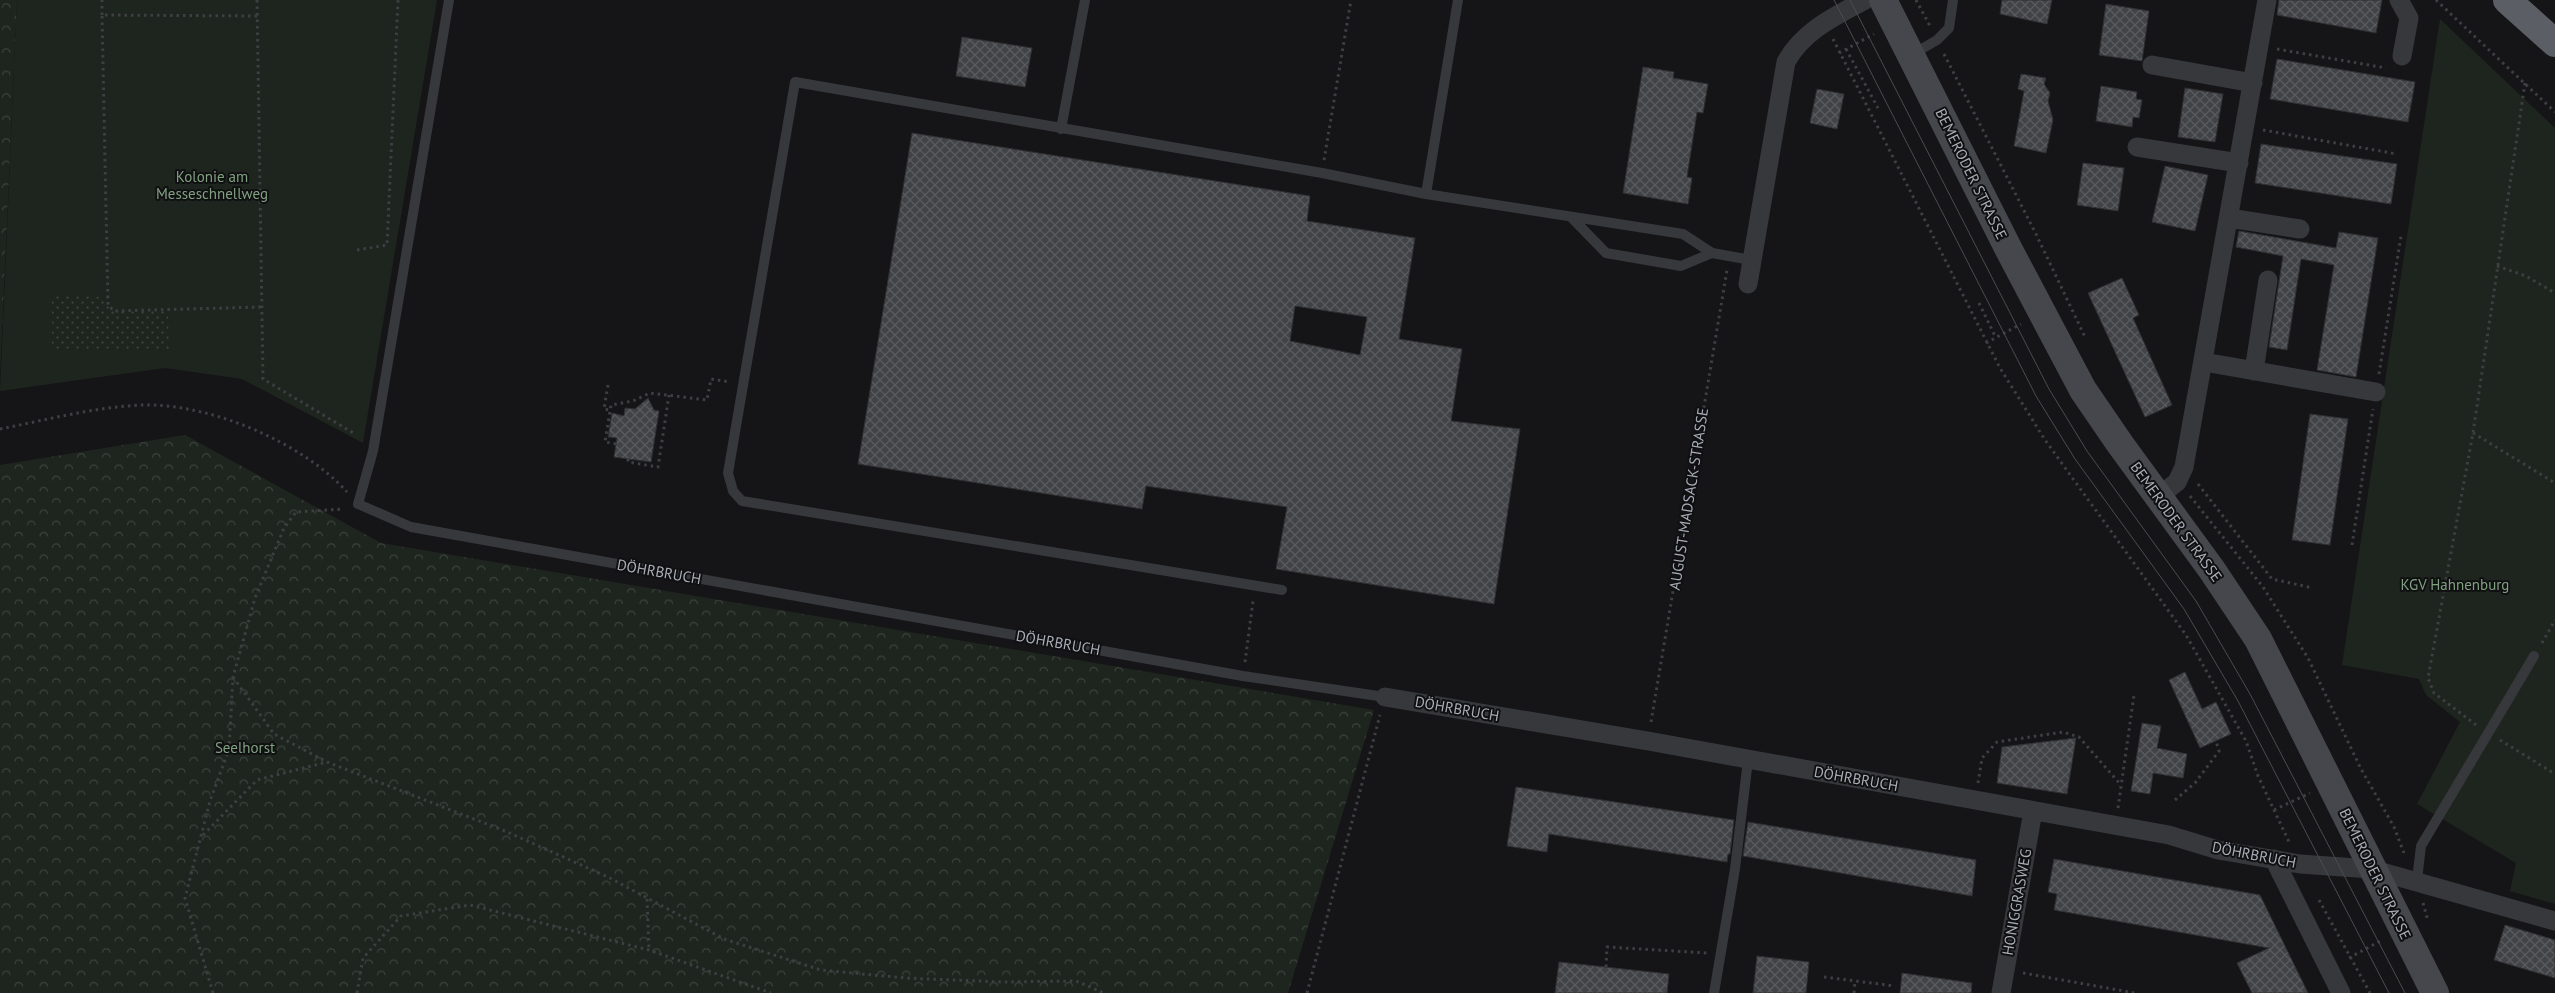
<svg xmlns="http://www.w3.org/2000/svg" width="2555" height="993" viewBox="0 0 2555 993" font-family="'PT Sans',sans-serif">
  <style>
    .green { fill: #1e251e }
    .forest { fill: url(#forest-crowns) }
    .park { fill: url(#park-dots) }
    .building { fill: url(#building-cross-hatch); stroke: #303033; fill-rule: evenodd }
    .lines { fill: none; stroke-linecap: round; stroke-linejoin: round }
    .path { stroke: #3d3f43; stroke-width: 3; stroke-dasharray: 2.5 4; stroke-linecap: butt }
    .service { stroke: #37383c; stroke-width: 10 }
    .minor { stroke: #37383c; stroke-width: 19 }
    .secondary { stroke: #45474c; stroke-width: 28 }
    .trunk { stroke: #5b5e64; stroke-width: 28 }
    .tram { stroke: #4a4c51; stroke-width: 1 }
    .labels { text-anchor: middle; stroke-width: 4; stroke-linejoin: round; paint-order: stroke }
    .street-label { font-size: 15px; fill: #a8adb7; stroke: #101012 }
    .park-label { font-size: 15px; fill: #80a180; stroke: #101012 }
  </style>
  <defs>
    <pattern id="forest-crowns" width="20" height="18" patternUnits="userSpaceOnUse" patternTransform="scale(1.25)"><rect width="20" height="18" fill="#1e251e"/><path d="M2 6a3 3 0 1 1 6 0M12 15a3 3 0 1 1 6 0" fill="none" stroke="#3c423c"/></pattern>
    <pattern id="park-dots" width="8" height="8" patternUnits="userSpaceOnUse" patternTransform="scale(1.25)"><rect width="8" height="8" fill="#1e251e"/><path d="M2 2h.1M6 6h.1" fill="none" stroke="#3c423c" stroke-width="1.8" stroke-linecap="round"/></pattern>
    <pattern id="building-cross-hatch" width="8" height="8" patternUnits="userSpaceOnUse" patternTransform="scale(1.25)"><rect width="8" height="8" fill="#424347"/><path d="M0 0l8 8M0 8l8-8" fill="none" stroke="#5a5b5f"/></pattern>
  </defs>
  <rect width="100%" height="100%" fill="#151517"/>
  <path class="green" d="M17,0H437L363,443L242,379L165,368L0,391Z
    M2440,19L2555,128V904L2510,891L2516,863L2417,804L2460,722L2426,695L2419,679L2342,665Z"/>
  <path class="forest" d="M0,0H17L0,375Z
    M185,435L381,543L1374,710L1288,993H0V465Z"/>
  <path class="park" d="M52,296L108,297V305L114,311L168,309L169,351L52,350Z"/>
  <path class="building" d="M2002,0H2052L2047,24L2000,14Z
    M2279,0H2382L2376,33L2277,15Z
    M2106,4L2149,11L2142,61L2099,55Z
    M962,37L1032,48L1025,87L956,76Z
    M2277,59L2415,82L2408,122L2270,99Z
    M1643,67L1674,72L1673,78L1708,84L1703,113L1697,112L1687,177L1692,178L1688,204L1623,193Z
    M2021,74L2046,78L2044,84L2050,93L2048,101L2053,120L2046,153L2014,146L2024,91L2018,89Z
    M2101,86L2137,92L2136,99L2142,100L2139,118L2133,117L2132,127L2096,121Z
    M2185,88L2223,94L2215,142L2178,137Z
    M1817,89L1844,94L1837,129L1810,123Z
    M912,133L1310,196L1307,221L1415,238L1399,339L1462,349L1451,421L1520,429L1494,604L1276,569L1287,507L1146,486L1142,509L858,464ZM1295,306L1367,317L1360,355L1290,341Z
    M2261,144L2397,164L2391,204L2255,183Z
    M2083,163L2124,168L2118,211L2077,205Z
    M2165,166L2208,175L2195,231L2152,222Z
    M2239,231L2336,248L2339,232L2378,238L2356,377L2317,370L2334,265L2301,259L2287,350L2269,347L2283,256L2236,247Z
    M2122,278L2139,315L2133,318L2172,405L2145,417L2088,293Z
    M648,398L654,410L659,411L651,462L614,457L617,438L608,437L612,413L624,416L625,408L635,409Z
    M2310,414L2348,419L2330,545L2292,540Z
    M2185,672L2202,709L2216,702L2231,734L2200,748L2169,680Z
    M2142,723L2161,726L2157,748L2187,754L2183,778L2153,773L2150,794L2131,791Z
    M2076,738L2067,794L1997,783L2002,747Z
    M1516,787L1734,820L1730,854H1728L1727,862L1549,834L1547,852L1507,846Z
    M1748,822L1976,860L1972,896L1743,856Z
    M2054,859L2260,895L2308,993H2252L2237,963L2269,948L2054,910L2057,894L2048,892Z
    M2505,925L2555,940V978L2494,960Z
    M1757,956L1809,962L1806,993H1753Z
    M1559,962L1669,974L1667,993H1555Z
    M1902,973L1972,983L1971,993H1900Z"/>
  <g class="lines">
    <path class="path" d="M257,0L263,379L355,434
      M1916,0L1930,26
      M2436,0L2555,112
      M102,15V0
      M257,16L102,15L108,305L114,311L261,307
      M1833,39L2000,368L2045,440L2186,635L2246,741L2258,776L2290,844
      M1846,49L1878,108
      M2277,49L2386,68
      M1839,53L1874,34
      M1944,54L2036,234L2085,337
      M2263,130L2397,154
      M1324,160L1351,0
      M357,250L387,245L398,0
      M2497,266L2526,276L2555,293
      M1979,303L1996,338
      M1986,343L2021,324
      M2379,374L2401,236
      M608,385L604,409L610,410
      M0,429C46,420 95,407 142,405C209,403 302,442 347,492
      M2473,433L2555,483
      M616,444L605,442L611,405L633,401L650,393L707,400L711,379L730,382
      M628,459V462L658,467L669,395
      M2198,484L2272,579L2313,588
      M2190,496L2263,587L2308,658L2360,767L2394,827L2404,853
      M2352,545L2373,409
      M2542,643L2555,620
      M1245,662L1253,601
      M233,677L274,734L327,762L505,831L608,877L724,939L821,970L905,978L1003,982L1076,981L1104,993
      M1651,722L1727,270
      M2476,725L2434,693L2428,678L2473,433L2525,83
      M2500,740L2555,774
      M1978,783L1982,758L1997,742L2063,732L2079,737L2121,785
      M2175,800L2195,783L2219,751L2216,741
      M2118,808L2134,695
      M2274,810L2310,793
      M203,835L257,780L327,762
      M647,899L649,950
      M2319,900L2370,993
      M2423,903L2428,921
      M2349,958L2382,940
      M1606,967L1607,947L1707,953
      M2023,973L2135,993
      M1824,977L1895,986
      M213,993L185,898L210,801L229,749L233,677L255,598L284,528L296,512L344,509
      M357,993L363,958L401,916L470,905L649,950L771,993
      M1307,993L1380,715
      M1854,993L1855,981"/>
    <path class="service" d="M449,0L373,451L358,504L411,527L1243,676L1385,697
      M1913,54L1937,40L1949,28L1953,0
      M1061,129L1085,0
      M1426,194L1458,0
      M1571,217L1606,253L1681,266L1712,253
      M1282,590L742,501L733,491L728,473L795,82L1322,173L1426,194L1683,234L1712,253L1751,260
      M2417,880L2421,846L2534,656
      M1714,993L1735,869L1748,760"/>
    <path class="minor" d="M2399,0L2409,18L2402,56
      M2152,65L2253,83
      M2137,147L2239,163
      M2229,218L2300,229
      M1748,284L1786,62C1803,31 1835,16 1865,0
      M2204,362L2376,392
      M2254,371L2268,280
      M2158,497L2177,482L2184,467L2267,0
      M1385,697L1648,741L2169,835L2218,850L2300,864L2371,869L2555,921
      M2274,859L2341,993
      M2001,993L2033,811"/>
    <path class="secondary" d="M1883,0L2008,248L2083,390L2120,444L2212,570L2258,639L2435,993"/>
    <path class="trunk" d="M2507,0L2555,43"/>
    <path class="tram" d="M1834,0L2036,396L2075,459L2184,609L2238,701L2389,993
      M1850,0L2049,389L2087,451L2196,601L2250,694L2405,993"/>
  </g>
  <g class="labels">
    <g class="street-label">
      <text transform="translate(1971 174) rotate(64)" y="5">BEMERODER STRASSE</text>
      <text transform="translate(1689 499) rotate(-81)" y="5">AUGUST-MADSACK-STRASSE</text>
      <text transform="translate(2176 522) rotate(54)" y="5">BEMERODER STRASSE</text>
      <text transform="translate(659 572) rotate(10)" y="5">DÖHRBRUCH</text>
      <text transform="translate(1058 643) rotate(10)" y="5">DÖHRBRUCH</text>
      <text transform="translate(1457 709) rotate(10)" y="5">DÖHRBRUCH</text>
      <text transform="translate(1856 779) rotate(10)" y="5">DÖHRBRUCH</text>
      <text transform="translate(2254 855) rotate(11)" y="5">DÖHRBRUCH</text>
      <text transform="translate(2375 874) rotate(64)" y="5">BEMERODER STRASSE</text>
      <text transform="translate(2017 902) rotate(-80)" y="5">HONIGGRASWEG</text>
    </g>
    <g class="park-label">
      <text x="212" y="182">Kolonie am<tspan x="212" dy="17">Messeschnellweg</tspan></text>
      <text x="2455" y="590">KGV Hahnenburg</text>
      <text x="245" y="753">Seelhorst</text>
    </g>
  </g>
</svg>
